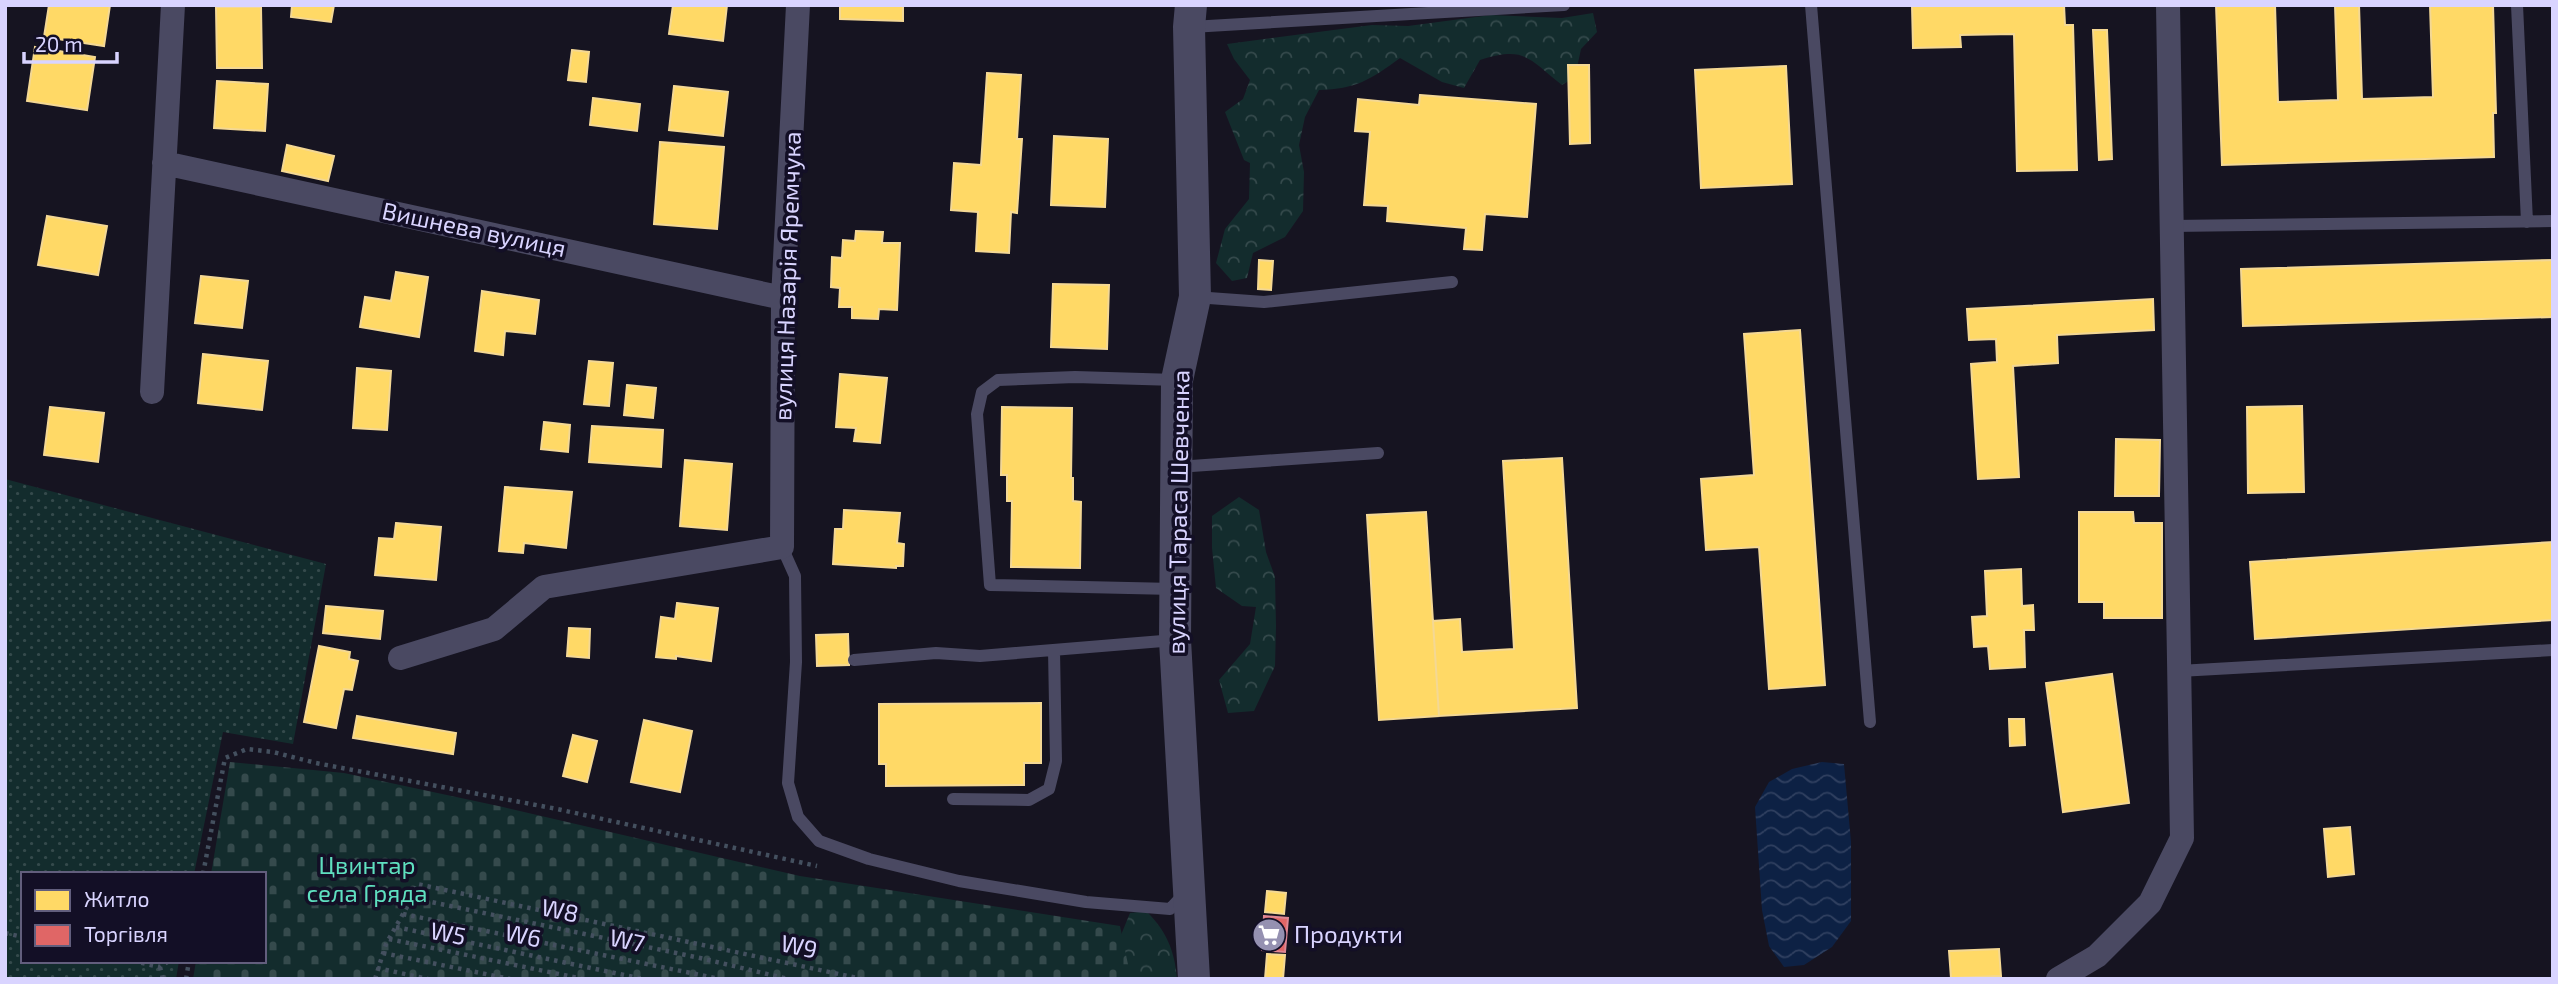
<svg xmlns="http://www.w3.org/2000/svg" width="2558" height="984" viewBox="0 0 2558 984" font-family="'Exo 2',sans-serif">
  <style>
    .forest { fill: url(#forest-crowns) }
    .cemetery { fill: url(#cemetery-stones) }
    .garden { fill: url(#garden-dots) }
    .water { fill: url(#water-waves) }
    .homes { fill: #ffd966; stroke: #f4d894; stroke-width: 2 }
    .shops { fill: #e06666; stroke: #de8794; stroke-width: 2 }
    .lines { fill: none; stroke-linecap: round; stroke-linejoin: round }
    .path { stroke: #44505f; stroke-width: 4.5; stroke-dasharray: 3.5 5; stroke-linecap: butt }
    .service { stroke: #4a4962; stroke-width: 12 }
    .minor { stroke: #4a4962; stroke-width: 24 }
    .tertiary { stroke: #4a4962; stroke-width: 32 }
    .labels { text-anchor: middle; stroke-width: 7; stroke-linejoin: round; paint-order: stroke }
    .street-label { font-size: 24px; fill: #d9d4ff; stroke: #130f26 }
    .park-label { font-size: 24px; fill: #5fe0c0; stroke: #130f26 }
    .poi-label { font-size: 24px; fill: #d9d4ff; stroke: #130f26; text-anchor: start }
  </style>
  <defs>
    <pattern id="forest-crowns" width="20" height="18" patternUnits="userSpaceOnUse" patternTransform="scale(1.75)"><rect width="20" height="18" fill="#132c2d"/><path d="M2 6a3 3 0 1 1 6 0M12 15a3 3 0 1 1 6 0" fill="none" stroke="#354a4c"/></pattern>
    <pattern id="cemetery-stones" width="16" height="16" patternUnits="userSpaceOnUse" patternTransform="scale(1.75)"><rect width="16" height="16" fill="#132c2d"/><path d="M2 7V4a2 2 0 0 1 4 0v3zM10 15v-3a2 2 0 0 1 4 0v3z" fill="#354a4c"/></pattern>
    <pattern id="garden-dots" width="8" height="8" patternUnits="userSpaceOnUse" patternTransform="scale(1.75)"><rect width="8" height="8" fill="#132c2d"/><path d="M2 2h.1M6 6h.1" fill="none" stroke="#354a4c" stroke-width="1.8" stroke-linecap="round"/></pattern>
    <pattern id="water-waves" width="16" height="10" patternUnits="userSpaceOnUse" patternTransform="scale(1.75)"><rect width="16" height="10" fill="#0d2144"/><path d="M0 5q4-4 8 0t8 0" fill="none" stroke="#304060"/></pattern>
  </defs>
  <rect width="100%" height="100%" fill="#161421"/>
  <path class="forest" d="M1593,13L1597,32L1581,49L1575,77L1562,85C1528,58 1525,46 1480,60L1464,88L1442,82L1400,58C1370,80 1356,89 1319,90L1305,117L1299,145L1304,172L1303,211L1285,237L1253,253L1247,278L1232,281L1216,263L1225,229L1249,199L1250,163L1244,160L1225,112L1243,99L1250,80L1234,59L1227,44L1372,25L1408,26L1491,15L1562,18Z
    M1239,497L1259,510L1266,552L1275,577L1276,626L1275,666L1254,711L1228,713L1219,680L1250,644L1256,607L1242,606L1216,588L1212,548V516Z
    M1146,911C1166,930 1175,951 1177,979H1116L1121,935L1130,913Z"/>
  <path class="cemetery" d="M230,762L344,773L503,807L800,876L1120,926L1131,979H193L196,961H264V874H211Z"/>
  <path class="garden" d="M5,479L326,564L293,744L223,732L194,874H23V961H179L176,979H5Z"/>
  <path class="water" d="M1822,762L1844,764L1851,842V921L1832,947L1804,965L1784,967L1769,946L1762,910L1755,807L1769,782L1792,769Z"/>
  <path class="homes" d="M49,5H110L104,46L44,37Z
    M292,5H334L331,22L291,17Z
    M673,5H727L723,41L669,34Z
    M840,5H903V21L840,19Z
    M1912,5H2064L2065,25H2073L2077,170L2017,171L2014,34L1960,35L1961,47L1913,48Z
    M2216,5H2275L2278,102L2338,100L2335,5H2359L2362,99L2433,97L2430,5H2493L2496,113H2493L2494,157L2222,165Z
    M216,7H261L262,68H217Z
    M2093,30H2107L2112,159L2099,160Z
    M35,47L95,57L87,110L27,101Z
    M572,50L589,52L586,82L568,80Z
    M1568,65H1589L1590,143L1570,144Z
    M1786,66L1792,184L1701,188L1695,70Z
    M987,73L1021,75L1017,139H1022L1017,213L1011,212L1009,253L976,251L978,212L951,210L954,163L981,165Z
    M217,81L268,84L265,131L214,128Z
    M674,86L728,92L723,136L669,130Z
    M1420,95L1536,104L1527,217L1485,214L1482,250L1464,249L1466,228L1387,221L1388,206L1364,205L1370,132L1355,131L1358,99L1419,105Z
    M593,98L640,104L637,131L590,125Z
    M1054,136L1108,139L1105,207L1051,205Z
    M660,142L724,147L717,229L654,224Z
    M287,145L334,156L328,181L282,171Z
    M47,216L107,226L98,275L38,265Z
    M856,231L883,232L882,243H900L897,310L879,309L878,319L852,318V307H839L840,288L831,287L832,257L842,258L843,240L855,241Z
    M1259,260L1273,261L1271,290L1258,289Z
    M2553,260V317L2243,326L2241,269Z
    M396,272L428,277L419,337L360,327L365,297L391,301Z
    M201,276L248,281L242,328L195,323Z
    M1053,284L1109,285L1107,349L1051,347Z
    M482,291L539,300L535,334L505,331L503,355L475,351Z
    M2153,299L2154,330L2057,335L2058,363L2013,366L2019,477L1978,479L1971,364L1997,362L1996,339L1969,340L1967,309Z
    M1800,330L1825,685L1769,689L1759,547L1706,550L1701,479L1754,475L1744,334Z
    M203,354L268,361L262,410L198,403Z
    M589,361L613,363L609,406L584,404Z
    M357,368L391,371L387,430L353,428Z
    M840,374L887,378L880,443L854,441L856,428L836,427Z
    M627,385L656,388L653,418L624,415Z
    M2302,406L2304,492L2248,493L2247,407Z
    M50,407L104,413L98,462L44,455Z
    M1002,407L1072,408L1071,478H1073V501L1081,502L1080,568L1011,567L1012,501H1007V475H1001Z
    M544,422L570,425L568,452L541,449Z
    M592,426L663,430L661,467L589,462Z
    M2116,439L2160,440L2159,496H2115Z
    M1562,458L1577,708L1439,716L1433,621L1460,619L1462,652L1514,649L1503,461Z
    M685,460L732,464L727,530L680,526Z
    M505,487L572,492L566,548L524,543L523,553L499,551Z
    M844,510L900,513L897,543L904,544L903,566H896V568L833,564L835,529H843Z
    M1426,512L1439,716L1379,720L1367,515Z
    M2079,512H2133L2134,523H2162V618H2104V602H2079Z
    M396,523L441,527L436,580L375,575L379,538L394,539Z
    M2553,542V620L2255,639L2250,562Z
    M2021,569L2022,606L2033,605L2034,630H2024L2025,667L1990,669L1988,646L1974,647L1972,617L1987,616L1985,571Z
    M677,603L718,608L711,661L676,656V659L656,657L661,617L675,619Z
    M326,606L383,611L380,639L323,633Z
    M569,628L590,629L589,658L567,656Z
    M848,634L849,665L817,666L816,635Z
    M319,646L350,652L349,659L358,661L352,690L344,689L336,728L304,722Z
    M2112,674L2129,803L2063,812L2046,683Z
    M1041,703V763H1024V785L886,786V764H879V704Z
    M357,716L456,733L453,754L353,738Z
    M2009,719H2024L2025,745L2010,746Z
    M644,720L692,731L680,792L631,782Z
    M573,735L597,741L587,782L563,776Z
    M2350,827L2354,874L2328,877L2324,829Z
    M1267,891L1286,893L1284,914L1265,912Z
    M1999,949L2001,976L1951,978L1949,951Z
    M1267,954L1285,955L1283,979H1265Z"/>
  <path class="shops" d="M1264,916L1288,918L1285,952L1262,950Z"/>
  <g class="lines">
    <path class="path" d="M203,874L225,758L247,749L273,752L316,763L557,809L817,866
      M412,898L417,884L862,979
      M403,914L720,979
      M396,927L643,979
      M5,933L23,937
      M389,939L583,979
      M383,953L510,979
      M133,961L160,967L169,961
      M160,967L163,979
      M377,968L428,979
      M186,979L189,961
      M375,979L386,944L412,898L700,958L788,979"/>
    <path class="service" d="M1811,5L1870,722
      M2517,5L2527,222
      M1191,27L1564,5
      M2172,226L2553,221
      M1195,297L1264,302L1452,282
      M1177,467L1378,453
      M782,547L795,576L796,662L788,783L798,817L819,841L869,859L959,881L1086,902L1170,909L1185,893
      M1174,589L990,585L977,414L982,392L998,380L1075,377L1176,380
      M854,660L936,653L980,656L1175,640
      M2179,671L2553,650
      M953,799L1029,800L1049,789L1056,761L1054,650"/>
    <path class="minor" d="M164,163L783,298
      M152,392L173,5
      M400,658L494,629L544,587L782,547L783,298L798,5
      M2058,979L2097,956L2150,903L2182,838L2168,5"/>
    <path class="tertiary" d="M1191,5L1189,27L1195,297L1177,380L1175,640L1194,979"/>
  </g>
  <defs>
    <symbol id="supermarket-disc" viewBox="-11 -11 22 22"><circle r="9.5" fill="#9591b1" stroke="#130f26"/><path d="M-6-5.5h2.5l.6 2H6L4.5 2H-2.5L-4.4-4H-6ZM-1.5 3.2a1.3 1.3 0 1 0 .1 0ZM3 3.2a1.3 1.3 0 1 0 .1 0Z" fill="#fff"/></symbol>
  </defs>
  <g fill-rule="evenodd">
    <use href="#supermarket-disc" x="1250" y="916" width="38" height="38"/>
  </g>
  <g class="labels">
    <g class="street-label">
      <text transform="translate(474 230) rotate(12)" y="8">Вишнева вулиця</text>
      <text transform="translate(788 276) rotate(-88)" y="8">вулиця Назарія Яремчука</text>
      <text transform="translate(1179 512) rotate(-89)" y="8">вулиця Тараса Шевченка</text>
      <text transform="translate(560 911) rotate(12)" y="8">W8</text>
      <text transform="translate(448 934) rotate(11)" y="8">W5</text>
      <text transform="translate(523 936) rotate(12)" y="8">W6</text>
      <text transform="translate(627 941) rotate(12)" y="8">W7</text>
      <text transform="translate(799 947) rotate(12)" y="8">W9</text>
    </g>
    <g class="park-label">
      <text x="367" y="874">Цвинтар<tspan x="367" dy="28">села Гряда</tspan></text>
    </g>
    <g class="poi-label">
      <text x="1294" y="943">Продукти</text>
    </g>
  </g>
  <rect width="2558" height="984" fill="none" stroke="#d9d4ff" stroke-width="14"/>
  <rect x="21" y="872" width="245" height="91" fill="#130f26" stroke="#625e7d" stroke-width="2"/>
  <rect x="35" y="890" width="35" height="21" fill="#ffd966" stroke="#625e7d" stroke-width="2"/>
  <text x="84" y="907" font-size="21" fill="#d9d4ff">Житло</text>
  <rect x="35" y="925" width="35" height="21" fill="#e06666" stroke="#625e7d" stroke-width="2"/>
  <text x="84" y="942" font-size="21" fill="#d9d4ff">Торгівля</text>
  <path d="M24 52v10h93v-10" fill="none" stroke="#d9d4ff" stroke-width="3.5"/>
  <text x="35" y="52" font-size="21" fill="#d9d4ff" stroke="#130f26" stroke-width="5" paint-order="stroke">20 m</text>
</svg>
